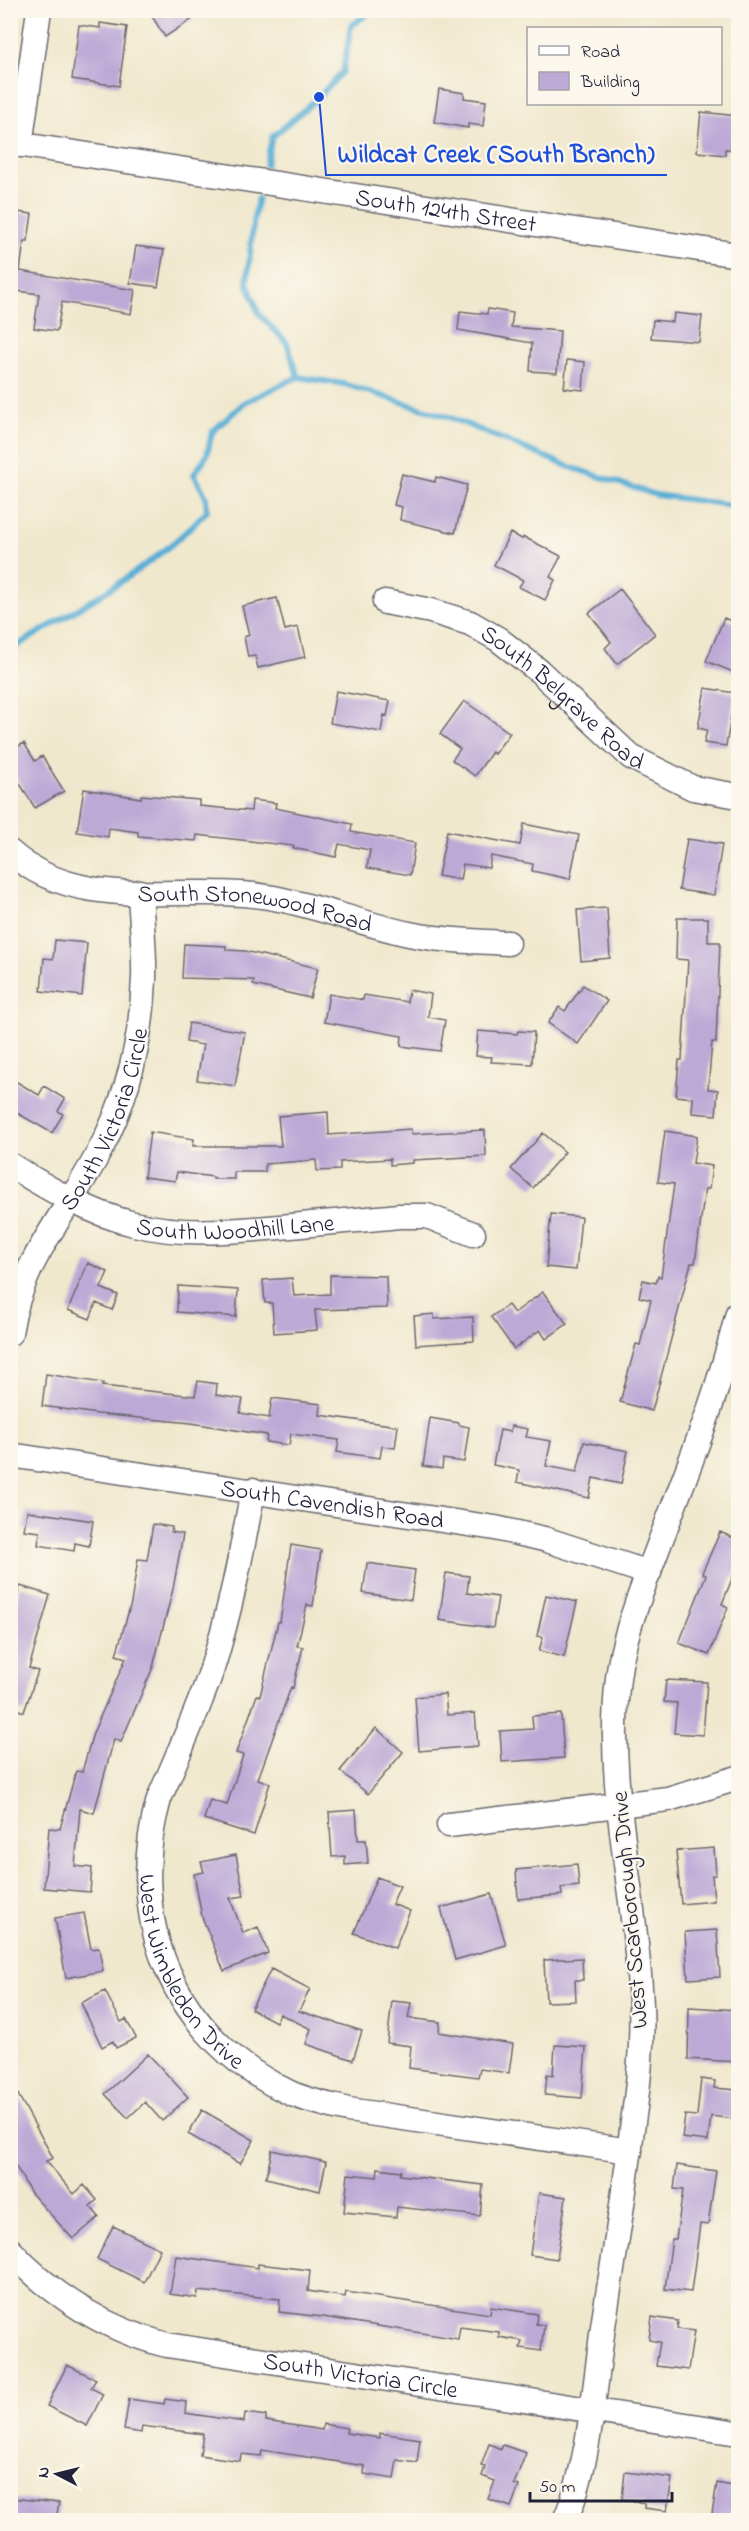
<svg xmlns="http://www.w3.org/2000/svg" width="749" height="2531" viewBox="0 0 749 2531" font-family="'Indie Flower',sans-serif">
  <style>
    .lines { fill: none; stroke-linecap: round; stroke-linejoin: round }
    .stream { stroke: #58aed5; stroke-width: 6 }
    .building { fill: #bca9d6 }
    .minor-casing { stroke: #6a676e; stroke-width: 27 }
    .minor { stroke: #fff; stroke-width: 24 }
    .labels { text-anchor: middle; stroke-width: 4.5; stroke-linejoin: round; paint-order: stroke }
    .street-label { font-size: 24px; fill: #22223b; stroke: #fbf7ec }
    .leader { fill: none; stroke: #1d4ed8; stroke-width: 2 }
    .callout-dot { fill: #1d4ed8; stroke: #fbf7ec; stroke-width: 2 }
    .callout-label { font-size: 26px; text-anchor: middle; font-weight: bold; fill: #1d4ed8; stroke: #fbf7ec; stroke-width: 4.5; stroke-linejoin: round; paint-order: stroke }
  </style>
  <rect width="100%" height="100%" fill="#fbf7ec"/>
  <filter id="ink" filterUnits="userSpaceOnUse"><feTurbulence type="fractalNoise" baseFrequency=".0167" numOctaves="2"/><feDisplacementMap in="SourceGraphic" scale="12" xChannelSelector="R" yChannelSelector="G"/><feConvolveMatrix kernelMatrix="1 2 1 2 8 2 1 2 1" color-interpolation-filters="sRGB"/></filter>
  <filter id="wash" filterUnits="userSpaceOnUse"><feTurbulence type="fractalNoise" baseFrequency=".008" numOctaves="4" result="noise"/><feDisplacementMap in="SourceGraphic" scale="24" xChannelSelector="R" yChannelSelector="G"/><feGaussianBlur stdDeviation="1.35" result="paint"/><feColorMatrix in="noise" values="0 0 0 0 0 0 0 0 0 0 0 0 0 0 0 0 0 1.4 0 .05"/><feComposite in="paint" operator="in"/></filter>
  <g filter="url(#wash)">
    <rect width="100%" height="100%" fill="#f0e8cd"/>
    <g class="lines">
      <path class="stream" d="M266,165L272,137L319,97L343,71L351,26L373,10
        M258,199L254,217L247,282L259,314L287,343L298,377L344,384L449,417L567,466L656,495L738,506
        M10,650C78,608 152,570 207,511L206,497L194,474L207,455L212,432L245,402L298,377"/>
    </g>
    <g id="blocks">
      <path class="building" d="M148,10H206L165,37Z
        M100,23L127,27L119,86L72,79L79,25L100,28Z
        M439,89L464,93V98L486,101L483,126L468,124V128L434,122Z
        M701,112L738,116L736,150L725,149V155L697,152Z
        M10,211L32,214L28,241H24L20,271L135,290L131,314L62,302L57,331L34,328L39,294L10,290Z
        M136,246L164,250L158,287L130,283Z
        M488,309L513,313L511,327L560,331L557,373L530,371L532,343L458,330L460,311L487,314Z
        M674,313L702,316L699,342L651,338L653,320L673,322Z
        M567,360L585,362L583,390L564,388Z
        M402,474L435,482L436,477L467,485L455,533L400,520L402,507L394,505Z
        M510,533L522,539L524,537L561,556L550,577L555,580L545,600L519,587L523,580L494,565Z
        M620,589L655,634L617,664L605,648L611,642L589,613Z
        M277,598L285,630L298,627L305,657L258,668L255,656L248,657L244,637L249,635L242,606Z
        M724,618L738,624V674L706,661Z
        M705,688L735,693L726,746L704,743L707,730L698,728Z
        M336,691L390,701L387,716L384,715L381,732L330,723Z
        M464,701L510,733L494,754L492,752L475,776L452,760L460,749L440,734Z
        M24,743L35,761L42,756L64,791L35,808L10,768V751Z
        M84,789L141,798V795L199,800V806L251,811L252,800L276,803L275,808L352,824L351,832L415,843L410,875L367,868L370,850L339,844L336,857L293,848L294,846L197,835L196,841L138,836V832L109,828L108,837L77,832Z
        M524,824L579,835L570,879L532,871L533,864L491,856L489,868L463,864L460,880L438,876L447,831L520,845Z
        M687,839L722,844L714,895L679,890Z
        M607,908L610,958L581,961L577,910Z
        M677,918H708V942H720L716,1043L712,1042L708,1089L718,1090L716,1115L692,1113L693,1098L676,1096L679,1060H682L688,960L676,959Z
        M55,940L87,943L82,996L41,991L44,958L53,959Z
        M184,944L226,946V950L245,951L318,968L310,998L253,985L254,980L182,978Z
        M583,985L607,1001L578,1044L548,1023L559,1007L565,1011Z
        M409,990L431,994L428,1017L445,1020L440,1051L401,1046L402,1036L324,1022L329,994L363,1000L364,995L407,1002Z
        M189,1023L245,1032L235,1086L197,1080L203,1045L186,1042Z
        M478,1031L517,1034L518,1031L534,1032L532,1064L491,1062L492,1057L476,1056Z
        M10,1078L39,1095L44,1086L65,1099L58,1111L63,1114L52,1133L10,1109Z
        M328,1112L329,1135L411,1129V1134L485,1130L486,1156L413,1160V1163L390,1165V1159L340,1162V1170L317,1171L316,1160L265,1164V1172H234V1179H213V1177L177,1172L175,1181L144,1177L150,1132L194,1139L193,1146H281L278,1116Z
        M665,1131L697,1136L693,1163L712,1166L709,1189H705L695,1263H691L652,1411L620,1402L636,1344L640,1345L651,1300L639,1297L643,1280L656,1283L658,1276L661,1277L674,1184L658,1182Z
        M543,1133L565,1152L533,1188L511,1169Z
        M551,1214L581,1217L576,1270L546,1267Z
        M88,1263L108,1272L101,1288L118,1295L112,1310L96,1303L90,1319L68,1310Z
        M330,1275L386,1276L387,1308L315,1310L317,1330L274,1333L272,1303H265L263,1280L292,1278L294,1296L330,1294Z
        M178,1286L238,1290L236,1317L177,1312Z
        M543,1292L567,1324L546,1339L540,1330L514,1349L491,1317L508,1305L514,1313Z
        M434,1314V1319L473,1317L474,1341L416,1345L414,1316Z
        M46,1374L103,1383L102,1386L195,1396L198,1381L217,1384L216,1395L243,1399L240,1413L269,1418L272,1398L321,1404L320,1415L398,1426L395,1448L382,1446L380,1458L337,1452L339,1440L291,1434L289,1445L266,1442L267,1435L191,1423L98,1414L42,1406Z
        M430,1418L459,1423V1425L469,1427L464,1462L443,1459L442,1469L423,1466Z
        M511,1426L528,1429L526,1437L551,1441L546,1466L577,1472L584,1442L628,1451L621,1484L593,1478L589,1498L517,1482L519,1470L493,1465L500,1430L510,1432Z
        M27,1511L93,1521L89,1546L75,1543L74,1551L38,1545L40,1532L24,1530Z
        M153,1524L172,1527L171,1532L183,1534L173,1589L153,1667L121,1742L114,1739L94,1813L80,1809L75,1866L92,1868L90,1892L44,1888L49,1828L60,1829L76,1771L82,1772L93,1733L126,1658L116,1655L131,1603L138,1559L147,1560Z
        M720,1532L738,1540V1564L722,1604L728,1607L709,1655L679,1643L706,1575L702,1573Z
        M291,1545L321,1550L313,1606L307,1605L297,1646L303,1647L293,1688L291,1687L258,1779L270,1783L254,1835L204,1819L210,1800L227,1805L243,1755L236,1753L257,1695L260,1696L278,1622H280Z
        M367,1563L415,1570L411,1600L363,1593Z
        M446,1573L469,1576L467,1593L498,1597L493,1628L439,1620Z
        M20,1586L50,1595L29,1668L38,1671L24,1712L10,1707V1621Z
        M546,1595L577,1602L564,1657L539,1651L543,1637L537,1636Z
        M666,1680L707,1682L703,1735L674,1733L677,1703L664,1702Z
        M445,1694L447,1715L475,1713L478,1746L419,1751L415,1697Z
        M561,1714L564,1758L502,1762L500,1731L533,1729L532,1716Z
        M376,1728L403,1752L368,1794L340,1771Z
        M356,1810L358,1840H366L368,1863L345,1865V1856L332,1857L329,1812Z
        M714,1848L716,1875H712L714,1901L681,1904L676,1851Z
        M236,1855L244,1896L230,1898L243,1933L258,1927L268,1953L224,1971L202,1917L194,1874L204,1872L201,1862Z
        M577,1864L579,1886L561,1888L562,1895L518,1899L516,1870Z
        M377,1877L400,1886L392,1904L410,1911L395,1948L354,1933Z
        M491,1894L506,1945L455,1960L441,1908Z
        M84,1913L91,1949L99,1948L103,1971L66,1978L55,1918Z
        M717,1930L720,1977L688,1979L685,1932Z
        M582,1958L583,1980H575L576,2001L546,2002L544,1960Z
        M271,1969L310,1989L299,2011L362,2031L353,2060L306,2044L311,2029L280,2014L276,2022L251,2009Z
        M105,1991L121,2022L126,2019L136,2038L116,2048L113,2041L102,2047L81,2003Z
        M392,2001L411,2003L408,2018L440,2022L439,2032L513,2044L509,2073L480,2069L478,2077L409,2068L411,2046L387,2043Z
        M689,2007L738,2010V2062L688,2059Z
        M555,2045L586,2047L582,2098L545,2095L547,2074L553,2075Z
        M148,2054L188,2097L162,2121L145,2102L128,2118L105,2094Z
        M701,2079L715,2081L714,2088L738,2090L734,2119L711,2116L708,2141L682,2138L685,2115L697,2116Z
        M10,2080L53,2158L46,2161L74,2194L84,2185L97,2200L90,2206L99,2217L73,2239L31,2193L10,2156Z
        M202,2110L254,2140L240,2164L188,2134Z
        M272,2150L326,2162L320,2191L266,2178Z
        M677,2165L716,2171L708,2225L700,2224L691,2292L665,2289L672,2239H676L683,2190L674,2189Z
        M378,2168L401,2171L400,2175L483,2185L480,2216L397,2207L396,2217L344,2212L348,2174L377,2177Z
        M539,2193L566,2197L557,2259L530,2255Z
        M113,2226L160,2249L144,2282L97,2259Z
        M176,2256L258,2268V2264L310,2270L308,2291L345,2297L346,2292L490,2314L491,2307L537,2314L536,2324L544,2325L541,2351L520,2348L522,2341L499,2337V2332L460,2327L458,2339L323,2317L279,2312L280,2299L198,2291L197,2298L170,2294Z
        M652,2317L678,2321L677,2329L694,2331L688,2370L656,2366L660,2342L649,2340Z
        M67,2365L96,2379L91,2388L103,2394L87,2426L47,2406Z
        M129,2399L164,2404L165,2399L186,2402L185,2413L244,2422L245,2413L266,2416V2421L322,2430L323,2424L347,2428L346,2433L380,2438V2433L420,2439L417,2463L397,2460L394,2479L364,2474L365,2466L262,2450L261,2456L241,2454L240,2461L200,2455L203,2434L142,2426L141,2433L124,2430Z
        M489,2444L501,2449L503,2445L526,2453L514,2484L519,2486L511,2507L488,2499L495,2481L482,2476L485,2467L481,2466Z
        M625,2472L672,2478L667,2511L644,2508V2503L622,2499Z
        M717,2483L738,2487V2520H711Z
        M10,2498L59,2503L56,2520H10Z"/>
    </g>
  </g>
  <g filter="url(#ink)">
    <use href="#blocks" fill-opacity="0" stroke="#6a676e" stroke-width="1.5"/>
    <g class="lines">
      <defs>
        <g id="minor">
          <path id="s1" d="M10,143L738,255"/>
          <path d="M20,145L39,10"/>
          <path id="s2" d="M385,602L431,611L470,623L498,639L539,671L631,757L693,788L738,796"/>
          <path id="s3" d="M10,852C80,915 184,883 268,897C316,905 362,924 409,934C442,941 475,941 508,943"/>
          <path id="s4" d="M10,1165C49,1189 89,1213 134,1224C183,1236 231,1231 280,1227C320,1223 360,1220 399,1216H427L473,1234"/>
          <path id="s5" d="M10,1333C21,1260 65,1216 98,1154C127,1100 142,1039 144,978C145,950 141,920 140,892"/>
          <path id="s6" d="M10,1455L495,1528L544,1539L649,1573"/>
          <path id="s7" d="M253,1490C242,1551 230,1613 211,1672C196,1715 177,1757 159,1799C124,1921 175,2039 290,2093C308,2101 329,2105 348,2110L630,2151"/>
          <path d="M449,1825L668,1799L738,1778"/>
          <path id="s8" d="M10,2250C52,2296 107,2330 167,2345L738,2433"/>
          <path d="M565,2520C590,2465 595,2381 604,2320C614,2257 625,2193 632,2129C638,2088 643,2047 641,2006C637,1897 605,1787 618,1678C624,1630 644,1586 660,1542C689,1466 719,1391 738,1313"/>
        </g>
      </defs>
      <use href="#minor" class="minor-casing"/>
      <use href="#minor" class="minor"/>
    </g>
  </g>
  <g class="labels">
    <g class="street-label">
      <text dy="8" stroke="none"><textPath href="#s1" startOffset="441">South 124th Street</textPath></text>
      <text dy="8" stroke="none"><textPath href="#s2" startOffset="207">South Belgrave Road</textPath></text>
      <text dy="8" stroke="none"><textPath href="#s3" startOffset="256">South Stonewood Road</textPath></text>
      <text dy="8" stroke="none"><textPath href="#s5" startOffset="236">South Victoria Circle</textPath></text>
      <text dy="8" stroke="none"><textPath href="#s4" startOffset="240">South Woodhill Lane</textPath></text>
      <text dy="8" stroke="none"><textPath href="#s6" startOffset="326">South Cavendish Road</textPath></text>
      <text transform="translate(629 1910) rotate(-95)" y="8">West Scarborough Drive</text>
      <text dy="8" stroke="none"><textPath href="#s7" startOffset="510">West Wimbledon Drive</textPath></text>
      <text dy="8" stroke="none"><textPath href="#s8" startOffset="382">South Victoria Circle</textPath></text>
    </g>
  </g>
  <path class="leader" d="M319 97L326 175H667"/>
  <circle class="callout-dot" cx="319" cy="97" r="6"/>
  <g class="callout-label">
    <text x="496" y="162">Wildcat Creek (South Branch)</text>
  </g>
  <rect width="749" height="2531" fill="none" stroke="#fbf7ec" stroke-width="36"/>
  <rect x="527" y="27" width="195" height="78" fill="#fbf7ec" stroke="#a4a2a5" stroke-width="1.5"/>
  <rect x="539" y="46" width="30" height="9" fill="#ffffff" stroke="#a4a2a5" stroke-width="1.5"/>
  <text x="581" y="57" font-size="18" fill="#22223b">Road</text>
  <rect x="539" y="72" width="30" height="18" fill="#bca9d6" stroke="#a4a2a5" stroke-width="1.5"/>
  <text x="581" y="87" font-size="18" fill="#22223b">Building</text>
  <g transform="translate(57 2474) rotate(277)" stroke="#fbf7ec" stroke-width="4.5" paint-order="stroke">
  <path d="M0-4.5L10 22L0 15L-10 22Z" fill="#22223b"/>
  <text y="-9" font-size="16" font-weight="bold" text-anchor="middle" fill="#22223b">N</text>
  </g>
  <path d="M530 2492v9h142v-9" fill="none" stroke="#22223b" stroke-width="3"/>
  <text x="539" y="2492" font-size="18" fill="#22223b" stroke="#fbf7ec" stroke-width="4.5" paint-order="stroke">50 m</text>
</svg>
